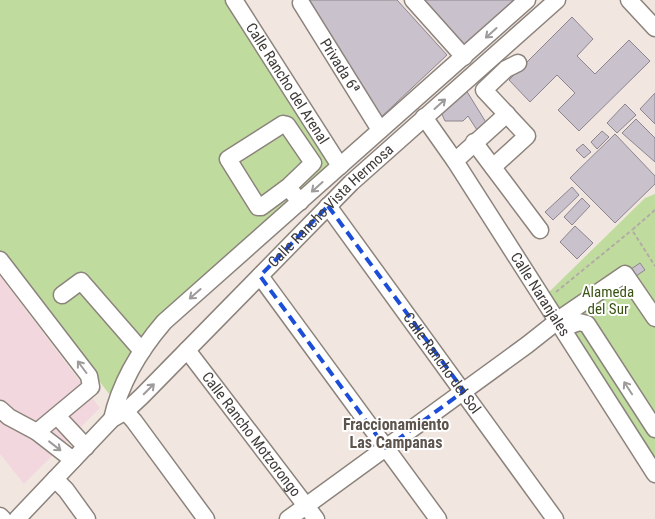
<svg xmlns="http://www.w3.org/2000/svg" width="655" height="519" viewBox="0 0 655 519" font-family="'Roboto Condensed',sans-serif">
  <style>
    .commercial { fill: #f2d8de }
    .green { fill: #bfdc9e }
    .building { fill: #c9c2cc; stroke: #8c858e }
    .lines { fill: none; stroke-linecap: round; stroke-linejoin: round }
    .minor-casing { stroke: #8c837c; stroke-width: 19 }
    .path { stroke: #b3aba5; stroke-width: 2; stroke-dasharray: 4 2.5; stroke-linecap: butt }
    .minor { stroke: #fff; stroke-width: 16 }
    .oneway { stroke: #9e9c9b }
    .marked { fill: none; stroke: #1d4ed8; stroke-width: 4; stroke-dasharray: 10 6; stroke-linejoin: round }
    .labels { text-anchor: middle; stroke-width: 4; stroke-linejoin: round; paint-order: stroke }
    .street-label { font-size: 15px; fill: #3e3a37; stroke: #fff }
    .park-label { font-size: 15px; fill: #3a5312; stroke: #fff }
    .neighbourhood-label { font-size: 16px; font-weight: bold; fill: #5c544d; stroke: #fff }
  </style>
  <rect width="100%" height="100%" fill="#f2e7e0"/>
  <path class="commercial" d="M0,276L100,408L24,484L0,454Z"/>
  <path class="green" d="M0,0H229L335,167L157,324L110,395L0,252Z
    M655,194V462L548,293L645,198Z"/>
  <path class="building" d="M301,0H397L447,55L379,119Z
    M417,0H514L463,50Z
    M572,17L593,39L577,56L595,74L629,40L650,61L579,131L558,110L575,93L557,75L530,102L509,80Z
    M466,90L487,124L477,130L468,116L463,121H445L441,112Z
    M655,93V124L640,109Z
    M625,104L636,115L617,133L607,123Z
    M636,119L655,138V162L622,133Z
    M602,131L609,137L597,149L591,142Z
    M615,134L655,176V184L615,223L570,178Z
    M583,144L591,152L584,158L576,150Z
    M572,187L579,195L553,220L545,212Z
    M582,198L590,206L572,225L564,217Z
    M575,226L593,243L577,259L560,242Z
    M640,263L645,270L636,276L631,269Z"/>
  <g class="lines">
    <defs>
      <g id="minor">
        <path id="s1" d="M234,0L340,166"/>
        <path d="M413,0L464,57"/>
        <path d="M629,0L655,28"/>
        <path d="M301,3L380,130"/>
        <path id="s2" d="M424,117L455,161L655,474"/>
        <path d="M474,142L540,230"/>
        <path d="M455,161L507,114"/>
        <path d="M493,167L527,136L484,90L506,69L518,63"/>
        <path d="M288,187L261,207H258L228,159L283,124L287,125L313,163L288,187L300,202"/>
        <path id="s3" d="M328,206L555,519"/>
        <path d="M0,260L89,376L91,387L37,432"/>
        <path d="M260,276L438,519"/>
        <path d="M62,295L81,281L142,351"/>
        <path d="M563,328L579,322L587,324L655,429"/>
        <path id="s4" d="M187,350L316,519"/>
        <path d="M118,403L134,421L206,519"/>
        <path d="M0,409L9,417L37,432L73,460"/>
        <path d="M57,416L86,447"/>
        <path d="M112,419C120,384 140,350 164,322L527,0"/>
        <path d="M55,479L66,490L87,519"/>
        <path d="M0,516L3,519"/>
        <path id="s5" d="M17,519L112,419L126,411L142,396L351,183L557,0"/>
        <path d="M288,519L527,345L565,315L625,274L655,318"/>
      </g>
    </defs>
    <use href="#minor" class="minor-casing"/>
    <path class="path" d="M655,210L632,230L655,266
      M556,292L632,230"/>
    <use href="#minor" class="minor"/>
  </g>
  <defs><path id="oneway-shaft" d="M-6 0H5M1.5-3L5.5 0L1.5 3" fill="none" stroke-width="1.6" stroke-linecap="round" stroke-linejoin="round" transform="scale(1.25)"/></defs>
  <g class="oneway">
    <use href="#oneway-shaft" transform="translate(491 33) rotate(138)"/>
    <use href="#oneway-shaft" transform="translate(440 104) rotate(-42)"/>
    <use href="#oneway-shaft" transform="translate(317 187) rotate(138)"/>
    <use href="#oneway-shaft" transform="translate(195 294) rotate(139)"/>
    <use href="#oneway-shaft" transform="translate(82 367) rotate(-127)"/>
    <use href="#oneway-shaft" transform="translate(628 388) rotate(-123)"/>
    <use href="#oneway-shaft" transform="translate(149 389) rotate(-45)"/>
    <use href="#oneway-shaft" transform="translate(55 446) rotate(38)"/>
  </g>
  <path class="marked" d="M328,206L464,391L386,448L260,276Z"/>
  <g class="labels">
    <g class="street-label">
      <text transform="translate(340 66) rotate(58)" y="5">Privada 6ª</text>
      <text dy="5" stroke="none"><textPath href="#s1" startOffset="99">Calle Rancho del Arenal</textPath></text>
      <text dy="5" stroke="none"><textPath href="#s5" startOffset="444">Calle Rancho Vista Hermosa</textPath></text>
      <text dy="5" stroke="none"><textPath href="#s2" startOffset="212">Calle Naranjales</textPath></text>
      <text dy="5" stroke="none"><textPath href="#s3" startOffset="194">Calle Rancho del Sol</textPath></text>
      <text dy="5" stroke="none"><textPath href="#s4" startOffset="106">Calle Rancho Motzorongo</textPath></text>
    </g>
    <g class="park-label">
      <text x="608" y="297">Alameda<tspan x="608" dy="17">del Sur</tspan></text>
    </g>
    <g class="neighbourhood-label">
      <text x="396" y="430">Fraccionamiento<tspan x="396" dy="18">Las Campanas</tspan></text>
    </g>
  </g>
</svg>
